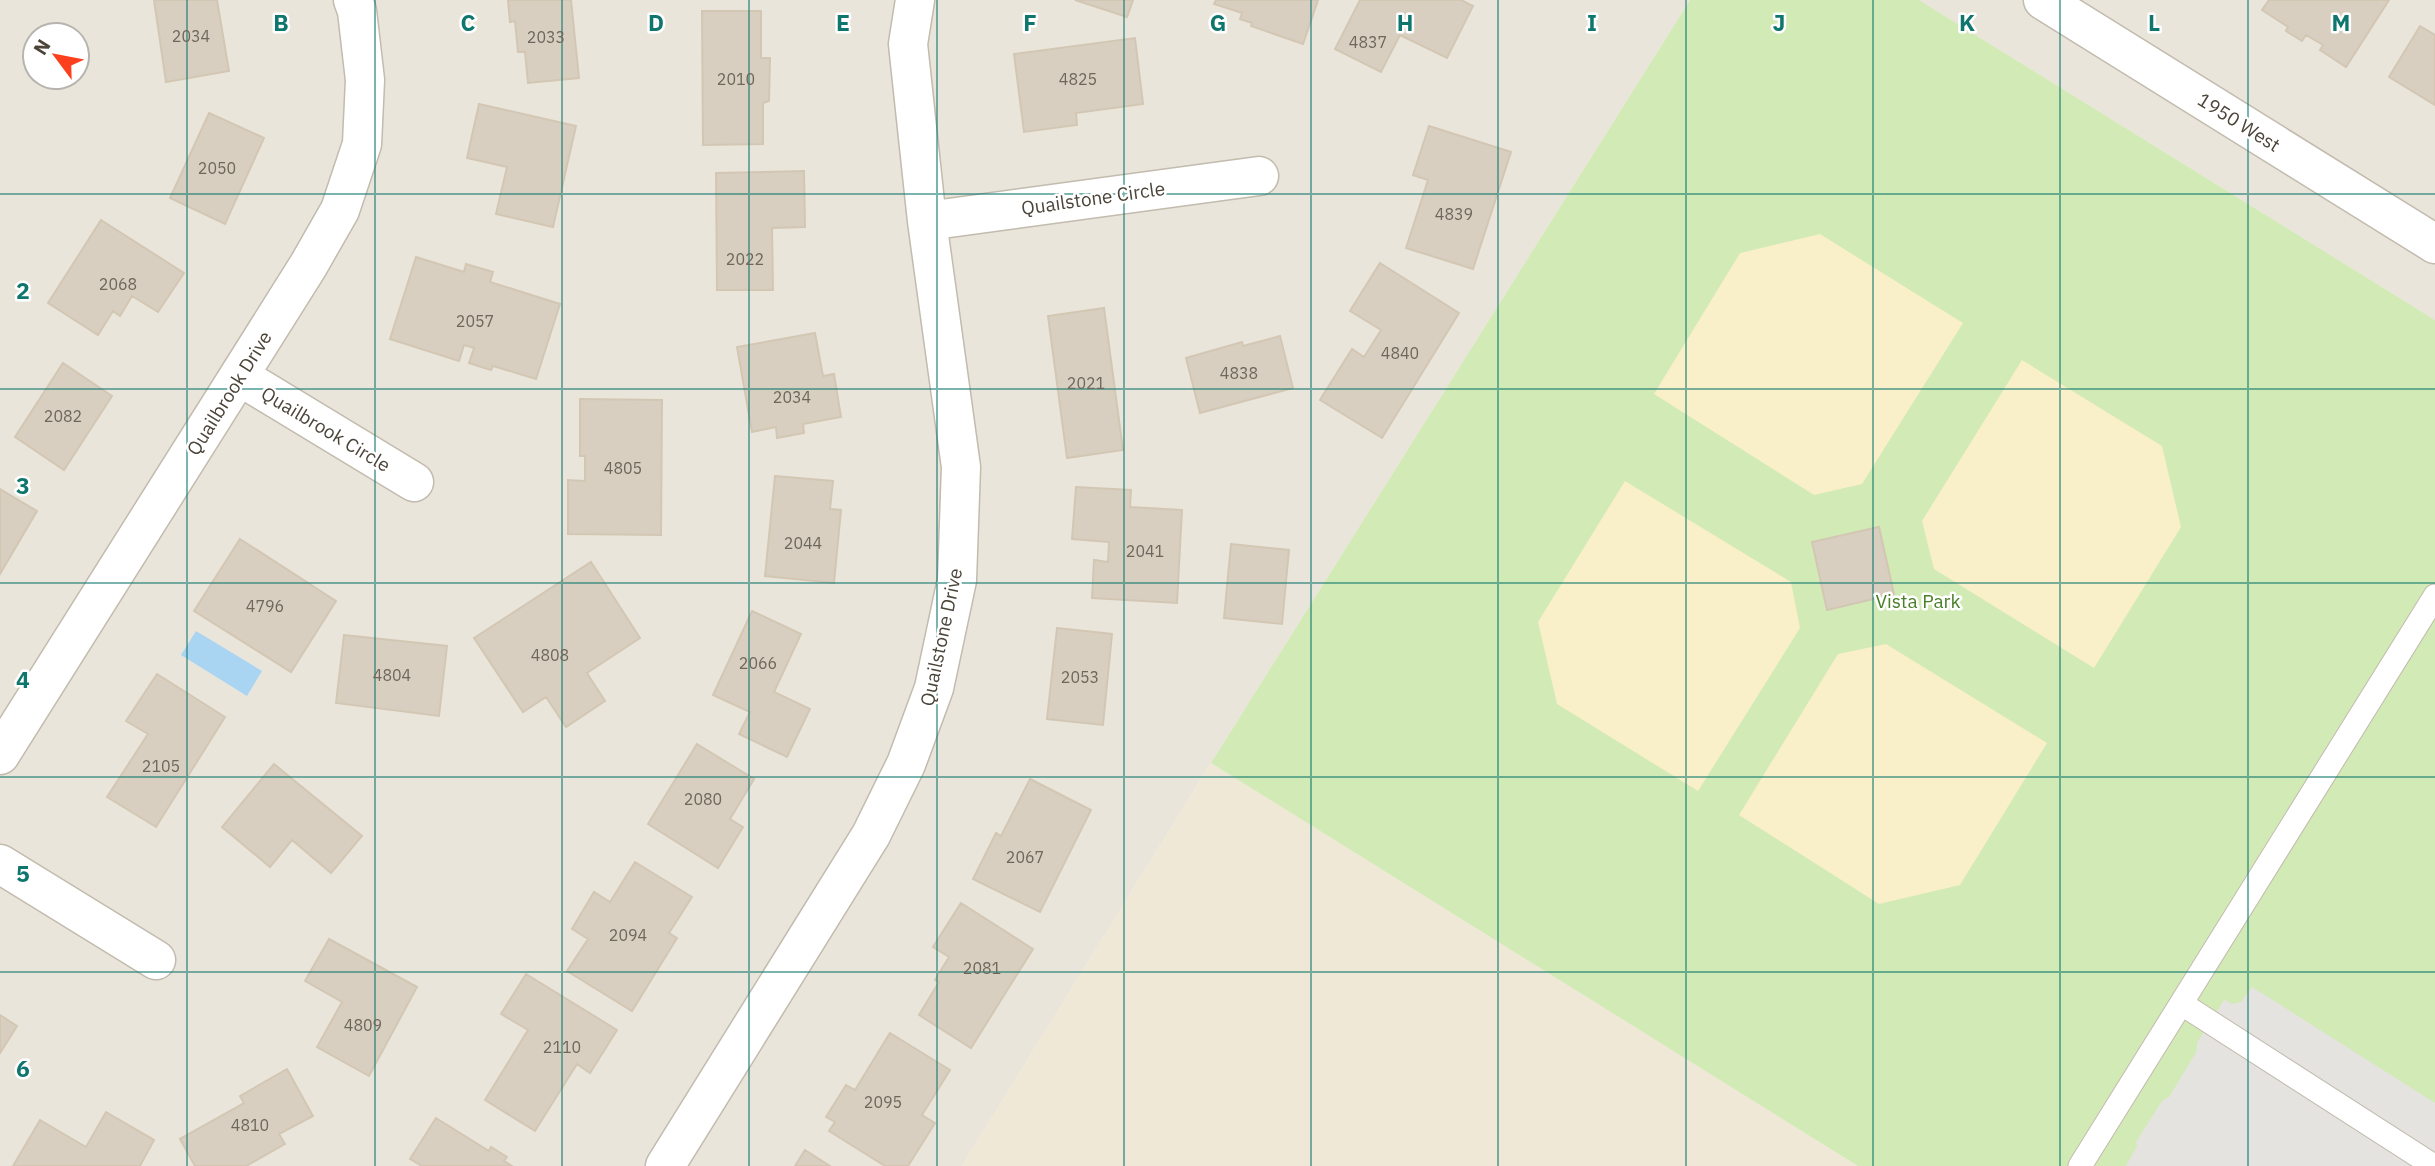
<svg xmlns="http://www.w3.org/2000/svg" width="2435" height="1166" viewBox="0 0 2435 1166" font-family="'IBM Plex Sans',sans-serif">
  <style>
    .residential { fill: #eae5da; fill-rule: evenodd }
    .education { fill: #efe8d6 }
    .green { fill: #d2eab5 }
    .sand { fill: #f9efc9 }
    .parking { fill: #e5e3e0 }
    .water { fill: #a9d4f2 }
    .building { fill: #d8cfc1; stroke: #d3c7b4; stroke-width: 2 }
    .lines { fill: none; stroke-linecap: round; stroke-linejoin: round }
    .service-casing { stroke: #c2bbae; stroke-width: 25 }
    .minor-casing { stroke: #c2bbae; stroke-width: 41 }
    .service { stroke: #fff; stroke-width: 23 }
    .minor { stroke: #fff; stroke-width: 38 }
    .grid { fill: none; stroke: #0f766e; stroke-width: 2; stroke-opacity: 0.55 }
    .labels { text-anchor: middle; stroke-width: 5; stroke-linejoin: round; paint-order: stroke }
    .number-label { font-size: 16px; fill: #6e675b }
    .street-label { font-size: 19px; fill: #4b4439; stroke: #fff }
    .park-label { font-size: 19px; fill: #4a7f2a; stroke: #fff }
    .grid-label { font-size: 23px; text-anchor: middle; font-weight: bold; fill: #0f766e; stroke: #fff; stroke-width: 5; stroke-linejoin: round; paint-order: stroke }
  </style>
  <rect width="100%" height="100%" fill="#f6f3ec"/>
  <path class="residential" d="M0,0H1690L1211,763L962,1166H0ZM35,35H77V77H35Z
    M1919,0H2435V320Z"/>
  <path class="education" d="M1211,763L1858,1166H962Z"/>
  <path class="green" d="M1690,0H1919L2435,320V1166H1858L1211,763Z"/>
  <path class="sand" d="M1820,234L1963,323L1862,484L1814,495L1654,394L1740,253Z
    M2022,360L2162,446L2181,527L2094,668L1934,569L1922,521Z
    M1625,481L1791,582L1800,628L1698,791L1557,704L1538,622Z
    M1886,644L2047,743L1960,885L1879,904L1739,815L1838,654Z"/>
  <path class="parking" d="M2252,987L2435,1103V1166H2126L2137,1146L2136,1142L2162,1101L2169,1097L2197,1051V1043L2224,1000L2233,1004L2241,1002Z"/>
  <path class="water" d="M196,631L262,671L247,696L181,655Z"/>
  <path class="building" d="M154,0H217L229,71L166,82Z
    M508,0H571L579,78L528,83L525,52H518L515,21L510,22Z
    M1075,0H1133L1127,17Z
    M1216,0H1318L1303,44L1251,26L1252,23L1240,19L1242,13L1214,4Z
    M1360,0H1461L1473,6L1447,58L1400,35L1381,72L1335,49Z
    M2269,0H2389L2346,67L2320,50L2323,45L2306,35L2302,41L2286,31L2288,27L2262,10Z
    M702,11H761V58H770L769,101L763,103V144L703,145Z
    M2420,26L2435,35V105L2389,77Z
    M1135,38L1143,104L1076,113L1077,125L1024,132L1014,54Z
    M479,104L576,126L553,227L496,214L507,167L467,158Z
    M209,113L264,138L225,224L170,198Z
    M1429,126L1511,152L1473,269L1406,248L1428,180L1413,175Z
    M804,171L805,227L772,228L773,290H717L716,173Z
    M101,220L184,273L158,312L132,296L120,316L113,311L98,335L48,303Z
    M416,257L464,272L466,264L493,272L490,282L560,304L536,379L493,366L491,370L469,363L474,348L464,345L459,361L390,339Z
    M1380,263L1459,313L1382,438L1320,400L1352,349L1364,357L1381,330L1350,311Z
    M1104,308L1123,450L1067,458L1048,316Z
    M815,333L823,376L834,374L841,417L803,424L804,433L777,438L776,427L752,432L737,347Z
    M1280,336L1293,388L1200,413L1186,358L1242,342L1243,346Z
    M63,363L112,396L64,470L15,437Z
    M580,399L662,400L661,535L568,534V480L585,481V456H580Z
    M775,476L833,481L830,509L841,510L834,583L765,576Z
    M1076,487L1131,490L1130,507L1182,510L1177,603L1092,598L1094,560L1108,562L1109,542L1072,539Z
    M0,489L37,511L0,574Z
    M1879,527L1894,594L1827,610L1812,542Z
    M240,539L336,601L291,672L194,611Z
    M1231,544L1289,550L1282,624L1224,618Z
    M591,562L640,638L587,673L605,701L566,727L546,697L523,712L474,638Z
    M752,611L801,634L774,692L810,709L787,757L739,734L750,712L713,695Z
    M1057,628L1112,634L1103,725L1047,719Z
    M344,635L447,646L439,716L336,703Z
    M157,674L225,717L156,827L107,797L148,734L126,721Z
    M697,744L754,779L730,819L743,827L718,868L648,824Z
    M274,764L362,836L331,873L292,840L270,867L222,827Z
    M1030,779L1091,810L1040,912L973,879L996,833L1001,836Z
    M635,862L692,897L669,933L677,938L632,1011L567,971L588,939L572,929L594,892L610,902Z
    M961,903L1033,949L971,1048L919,1015L939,982L935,980L949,957L933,947Z
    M329,939L417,987L369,1076L317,1047L342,1002L305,981Z
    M526,974L617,1030L590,1073L577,1064L535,1131L485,1100L528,1030L501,1014Z
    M0,1015L17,1026L0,1053Z
    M890,1033L950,1070L922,1115L935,1123L908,1166H885L829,1131L835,1122L826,1117L846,1085L855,1090Z
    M287,1069L313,1116L279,1134L285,1144L246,1166H195L180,1139L244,1103L240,1096Z
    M106,1112L154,1140L140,1166H13L40,1120L86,1147Z
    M436,1118L489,1151L491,1147L507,1157L504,1161L512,1166H422L410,1159Z
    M805,1150L830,1166H795Z"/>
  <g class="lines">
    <defs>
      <path id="service" d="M2182,1004L2434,1166
        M2080,1166L2435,596"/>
      <path id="minor" d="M2043,0L2435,244
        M927,221L1259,176
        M239,376L414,482
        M0,755L308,266L340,210L362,144L365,80L357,11L353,0
        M0,864L156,960
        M665,1166L871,835L906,764L934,688L957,580L961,467L927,221L908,44L915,0"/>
    </defs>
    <use href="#service" class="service-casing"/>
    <use href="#minor" class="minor-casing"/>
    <use href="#service" class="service"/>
    <use href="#minor" class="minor"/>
  </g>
  <path class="grid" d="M187,0V1166M375,0V1166M562,0V1166M749,0V1166M937,0V1166M1124,0V1166M1311,0V1166M1498,0V1166M1686,0V1166M1873,0V1166M2060,0V1166M2248,0V1166M0,194H2435M0,389H2435M0,583H2435M0,777H2435M0,972H2435"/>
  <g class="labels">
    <g class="number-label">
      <text x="191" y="42">2034</text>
      <text x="546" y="43">2033</text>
      <text x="1368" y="48">4837</text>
      <text x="736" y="85">2010</text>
      <text x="1078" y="85">4825</text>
      <text x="217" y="174">2050</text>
      <text x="1454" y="220">4839</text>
      <text x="745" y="265">2022</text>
      <text x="118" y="290">2068</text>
      <text x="475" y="327">2057</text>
      <text x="1400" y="359">4840</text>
      <text x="1239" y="379">4838</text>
      <text x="1086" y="389">2021</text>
      <text x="792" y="403">2034</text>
      <text x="63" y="422">2082</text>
      <text x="623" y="474">4805</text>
      <text x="803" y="549">2044</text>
      <text x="1145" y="557">2041</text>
      <text x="265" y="612">4796</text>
      <text x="550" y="661">4808</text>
      <text x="758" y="669">2066</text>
      <text x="392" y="681">4804</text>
      <text x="1080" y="683">2053</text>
      <text x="161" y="772">2105</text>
      <text x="703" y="805">2080</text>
      <text x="1025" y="863">2067</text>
      <text x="628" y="941">2094</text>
      <text x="982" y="974">2081</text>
      <text x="363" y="1031">4809</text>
      <text x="562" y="1053">2110</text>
      <text x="883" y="1108">2095</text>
      <text x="250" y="1131">4810</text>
    </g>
    <g class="street-label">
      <text transform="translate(2239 122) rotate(32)" y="7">1950 West</text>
      <text transform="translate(1093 198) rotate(-8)" y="7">Quailstone Circle</text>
      <text transform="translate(229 393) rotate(-58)" y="7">Quailbrook Drive</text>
      <text transform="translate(326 429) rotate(31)" y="7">Quailbrook Circle</text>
      <text transform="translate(941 637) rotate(-78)" y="7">Quailstone Drive</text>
    </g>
    <g class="park-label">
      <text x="1918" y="608">Vista Park</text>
    </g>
  </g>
  <g class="grid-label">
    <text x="281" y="31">B</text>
    <text x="468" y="31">C</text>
    <text x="656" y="31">D</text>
    <text x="843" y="31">E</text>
    <text x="1030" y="31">F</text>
    <text x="1218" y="31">G</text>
    <text x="1405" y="31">H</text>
    <text x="1592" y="31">I</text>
    <text x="1779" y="31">J</text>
    <text x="1967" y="31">K</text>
    <text x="2154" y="31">L</text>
    <text x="2341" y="31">M</text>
    <text x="23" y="299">2</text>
    <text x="23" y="494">3</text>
    <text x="23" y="688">4</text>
    <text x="23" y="882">5</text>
    <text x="23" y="1077">6</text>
  </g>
  <g transform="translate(56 56) rotate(302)"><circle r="33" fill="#ffffff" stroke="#b7b4b0" stroke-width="2"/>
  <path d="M0-5L12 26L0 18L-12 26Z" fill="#fc3f1d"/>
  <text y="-10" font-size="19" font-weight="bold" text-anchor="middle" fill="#4b4439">N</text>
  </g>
</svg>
